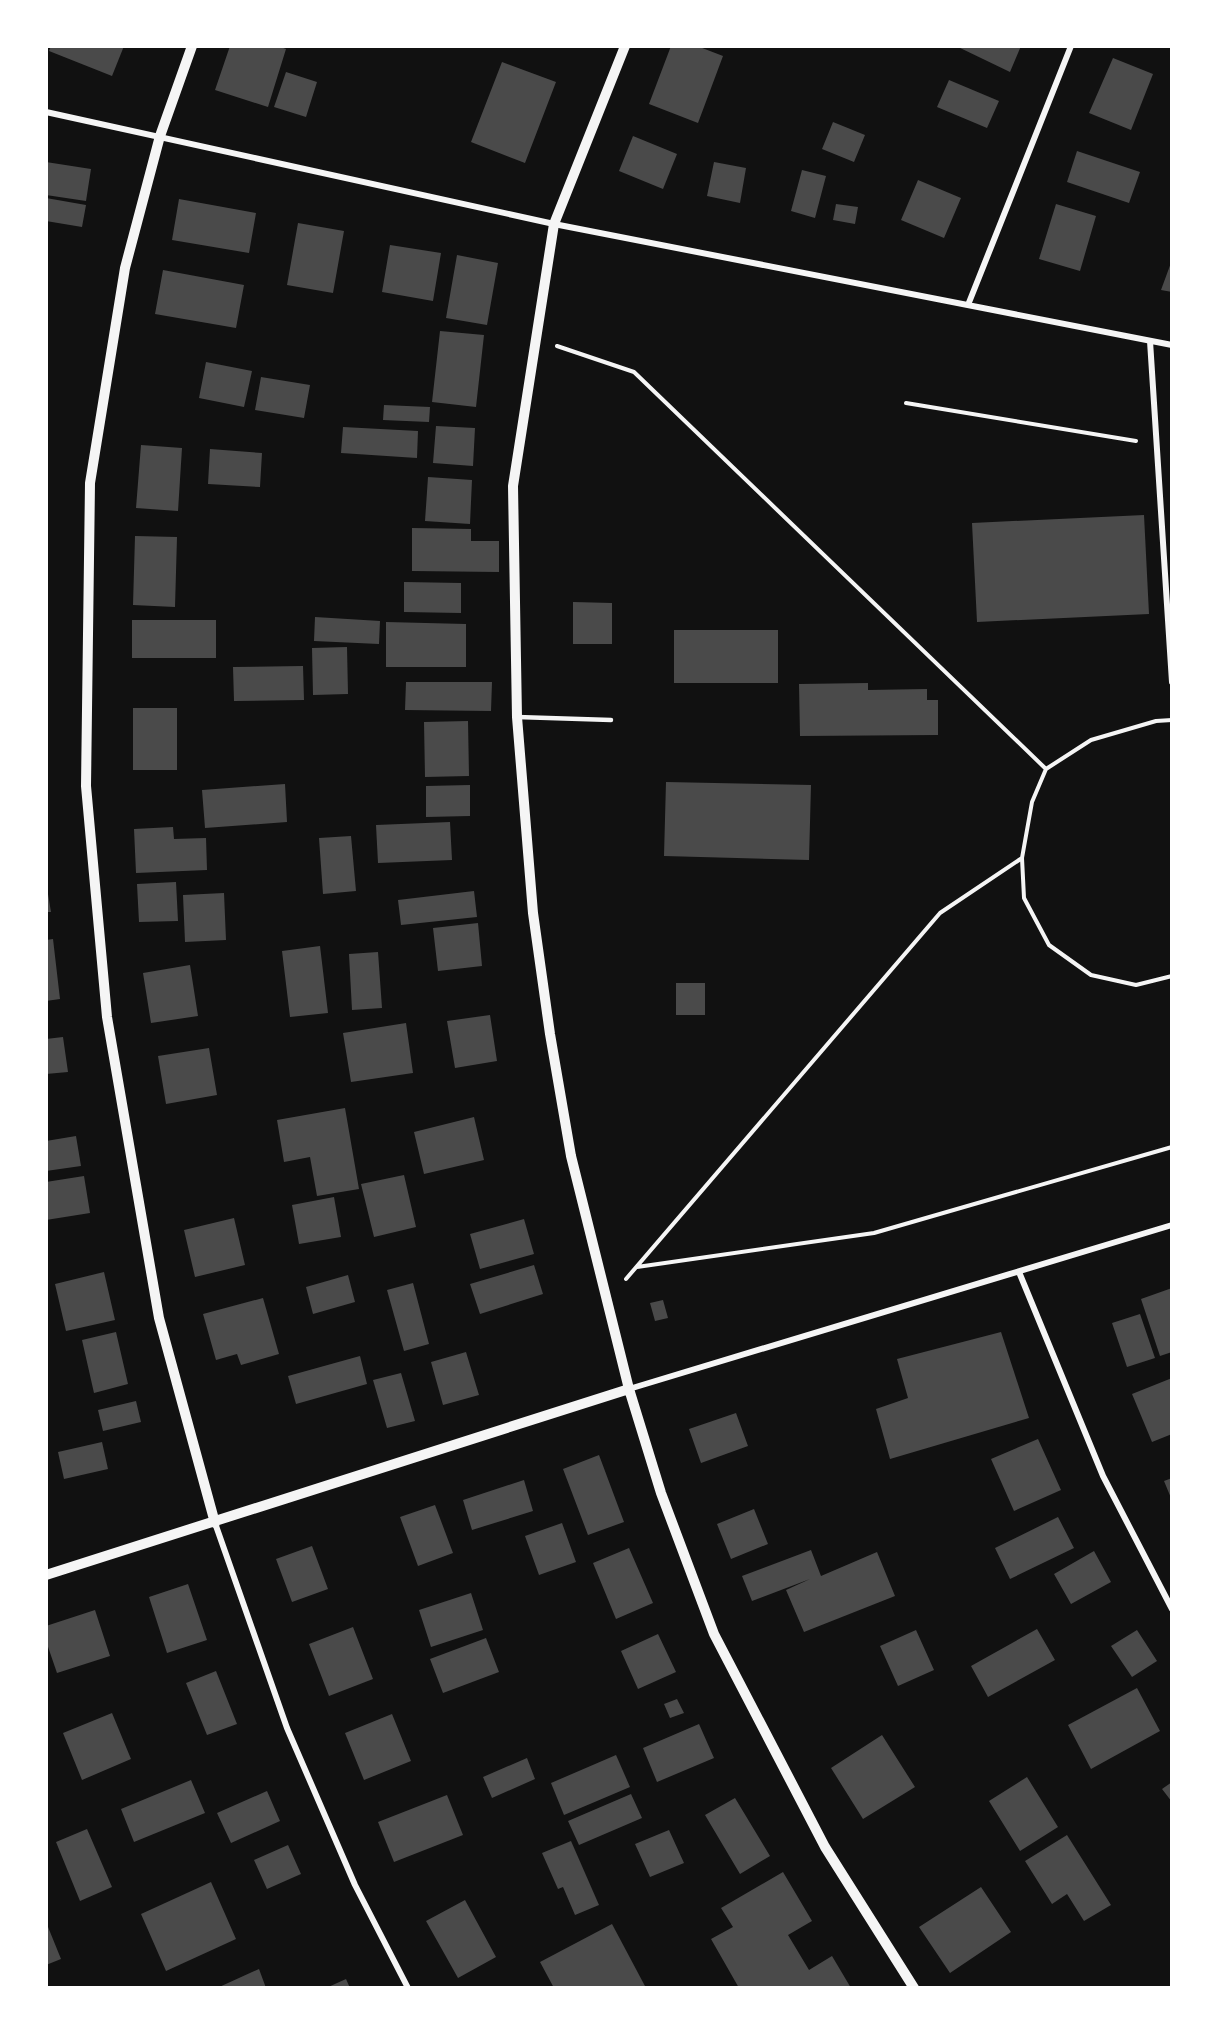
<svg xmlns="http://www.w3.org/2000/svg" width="1218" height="2034" viewBox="0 0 1218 2034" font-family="'Crimson Pro',serif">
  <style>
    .building { fill: #4a4a4a }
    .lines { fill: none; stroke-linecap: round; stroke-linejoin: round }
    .path { stroke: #f5f5f5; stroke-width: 4 }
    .service { stroke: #f5f5f5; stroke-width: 4.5 }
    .minor { stroke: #f5f5f5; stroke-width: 6 }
    .tertiary { stroke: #f5f5f5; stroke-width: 10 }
  </style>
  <rect width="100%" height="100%" fill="#111"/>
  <path class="building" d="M51,46H124L112,76L49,51Z
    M230,46H278L286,49L268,107L215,90Z
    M671,46H697L723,56L698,123L649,104Z
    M956,46H1021L1010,72Z
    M1113,58L1153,74L1131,130L1089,113Z
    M502,62L556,82L525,163L471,142Z
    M286,72L317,82L306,117L274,107Z
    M949,80L999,101L987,128L937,107Z
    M833,122L865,135L854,162L822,149Z
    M633,136L677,154L663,189L619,171Z
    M1077,151L1140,172L1129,203L1067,182Z
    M46,162L91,169L86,201L46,195Z
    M714,162L746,168L740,203L707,196Z
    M802,170L826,176L815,218L791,211Z
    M918,180L961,198L944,238L901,220Z
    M46,198L86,205L82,227L46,221Z
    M179,199L256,213L249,253L172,240Z
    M836,204L858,207L855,224L833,220Z
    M1056,204L1096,216L1080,271L1039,259Z
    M298,223L344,231L333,293L287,285Z
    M390,245L441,253L433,301L382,292Z
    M457,255L498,263L487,325L446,318Z
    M1172,260V292L1161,290Z
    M163,270L244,285L236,328L155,314Z
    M440,331L484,335L476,407L432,402Z
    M206,362L252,371L244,407L199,398Z
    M261,377L310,385L304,418L255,410Z
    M384,405L430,407L429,422L383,420Z
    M436,426L475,428L473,466L433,463Z
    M343,427L418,431L417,458L341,453Z
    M141,445L182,448L178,511L136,508Z
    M210,449L262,453L260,487L208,484Z
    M428,477L472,480L470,524L425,521Z
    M1144,515L1149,614L977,622L972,523Z
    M412,528L471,529V541H499V572L412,571Z
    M135,536L177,537L175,607L133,605Z
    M404,582L461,583V613L404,612Z
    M573,602L612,603V644H573Z
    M315,617L380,621L379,644L314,641Z
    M132,620H216V658H132Z
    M386,622L466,624V667H386Z
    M674,630H778V683H674Z
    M347,647L348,694L313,695L312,648Z
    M303,666L304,700L234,701L233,667Z
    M406,682H492L491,711L405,710Z
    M868,683V690L927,689V700H938V735L800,736L799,684Z
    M133,708H177V770H133Z
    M468,721L469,776L425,777L424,722Z
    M666,782L811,785L809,860L664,856Z
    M285,784L287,822L205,828L202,790Z
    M470,785V816L426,817V786Z
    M450,822L452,860L378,863L376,825Z
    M173,827L174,839L206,838L207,870L136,873L134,829Z
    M351,836L356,891L323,894L319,838Z
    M46,882L51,912H46Z
    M176,882L178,921L139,922L137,884Z
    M474,891L477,917L401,925L398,900Z
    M224,893L226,940L185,942L183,895Z
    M478,923L482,966L438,971L433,928Z
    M53,939L60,999L46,1001V940Z
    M320,946L328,1013L290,1017L282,951Z
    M378,952L382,1008L352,1010L349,954Z
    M190,965L198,1016L151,1023L143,973Z
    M676,983H705V1015H676Z
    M490,1015L497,1061L455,1068L447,1021Z
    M406,1023L413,1073L351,1082L343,1033Z
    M63,1037L68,1072L46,1074V1039Z
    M209,1048L217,1095L166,1104L158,1056Z
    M345,1108L359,1189L317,1196L310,1157L284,1162L277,1120Z
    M474,1117L484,1160L424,1174L414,1132Z
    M76,1136L81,1166L46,1171V1141Z
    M404,1175L416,1227L374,1237L361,1184Z
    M84,1176L90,1213L46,1220V1182Z
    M334,1197L341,1237L299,1244L292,1205Z
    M234,1218L245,1265L195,1277L184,1230Z
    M524,1219L534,1254L480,1269L470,1234Z
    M534,1265L543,1294L480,1314L470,1284Z
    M104,1272L115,1320L66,1331L55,1284Z
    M348,1275L355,1302L313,1314L306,1287Z
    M413,1283L429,1344L404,1351L387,1290Z
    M1172,1288V1352L1160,1356L1141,1299Z
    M263,1298L279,1354L241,1365L237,1354L216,1360L203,1314Z
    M663,1300L668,1318L655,1321L650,1303Z
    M1140,1314L1155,1358L1127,1367L1112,1323Z
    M116,1332L128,1384L94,1393L82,1340Z
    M1001,1332L1029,1418L890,1459L876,1409L908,1398L897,1359Z
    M466,1352L479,1395L443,1405L431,1362Z
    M360,1356L367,1384L296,1404L288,1376Z
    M401,1373L415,1421L387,1428L373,1380Z
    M1172,1378V1434L1152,1442L1132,1394Z
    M136,1401L141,1422L103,1431L98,1410Z
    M736,1413L748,1446L701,1463L689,1429Z
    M1038,1439L1061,1490L1014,1511L991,1459Z
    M102,1442L108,1469L64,1479L58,1452Z
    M599,1455L624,1522L588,1535L563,1469Z
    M1172,1478V1498H1171L1164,1481Z
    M524,1480L533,1511L472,1530L463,1500Z
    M435,1505L453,1553L418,1566L400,1517Z
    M754,1509L768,1544L731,1559L717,1524Z
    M1058,1517L1074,1548L1010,1579L995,1548Z
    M562,1523L576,1562L539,1575L525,1536Z
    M312,1546L328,1589L292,1602L276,1559Z
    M629,1548L653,1603L616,1619L593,1563Z
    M811,1550L821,1576L877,1552L895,1596L804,1632L786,1590L810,1579L752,1601L742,1576Z
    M1094,1551L1111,1582L1071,1604L1054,1574Z
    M188,1584L207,1640L167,1653L149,1597Z
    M471,1593L483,1630L431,1647L419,1610Z
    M95,1610L110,1656L57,1673L46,1641V1626Z
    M353,1627L373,1679L329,1696L309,1644Z
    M1037,1629L1055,1660L988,1697L971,1666Z
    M916,1630L934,1670L898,1686L880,1646Z
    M1137,1630L1157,1661L1132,1677L1111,1646Z
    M658,1634L676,1672L638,1689L621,1651Z
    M486,1638L499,1672L443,1693L430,1659Z
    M216,1671L237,1724L207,1735L186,1683Z
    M1137,1688L1160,1731L1091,1769L1068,1725Z
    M677,1699L684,1713L670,1718L664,1704Z
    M112,1713L131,1759L82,1780L63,1733Z
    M392,1714L411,1761L364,1780L345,1733Z
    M699,1724L714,1758L657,1782L643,1748Z
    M882,1735L915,1787L863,1819L831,1768Z
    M616,1755L630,1787L564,1815L551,1783Z
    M527,1758L535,1779L492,1798L483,1777Z
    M1027,1777L1058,1827L1020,1851L989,1801Z
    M191,1780L205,1813L134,1842L121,1809Z
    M1172,1782V1802L1162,1789Z
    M267,1791L280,1821L231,1843L217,1813Z
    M631,1794L642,1818L579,1845L568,1821Z
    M447,1795L463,1835L394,1862L378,1822Z
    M735,1798L770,1856L740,1874L705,1815Z
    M87,1829L112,1887L80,1901L56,1842Z
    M669,1830L684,1863L650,1877L635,1844Z
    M1067,1835L1111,1905L1084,1921L1067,1894L1052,1904L1025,1861Z
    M571,1841L599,1905L575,1915L563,1887L558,1889L542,1853Z
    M288,1845L301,1874L267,1889L254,1860Z
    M783,1872L812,1921L788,1935L809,1970L832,1956L851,1988H739L711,1939L733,1927L721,1908Z
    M211,1882L236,1939L166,1971L141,1914Z
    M981,1887L1011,1932L950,1973L919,1927Z
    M465,1900L496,1957L458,1978L426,1921Z
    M46,1922L61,1959L46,1965Z
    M612,1924L646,1988H554L540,1962Z
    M259,1969L266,1988H217Z
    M346,1979L350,1988H326Z"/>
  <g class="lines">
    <path class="path" d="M557,346L634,372L1046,769
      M906,403L1136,441
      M1172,720L1156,721L1091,740L1046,769L1032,802L1022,858L1024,898L1049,945L1091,975L1136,985L1172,976
      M637,1267L874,1233L1172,1147
      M626,1279L940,913L1022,858"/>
    <path class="service" d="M517,717L611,720"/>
    <path class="minor" d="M46,112L554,224L1172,345
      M968,305L1071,46
      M1150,341L1172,682
      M1019,1272L1103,1476L1172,1609
      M629,1389L1172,1225
      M215,1523L287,1728L355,1885L408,1988"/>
    <path class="tertiary" d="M192,46L160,136L125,268L90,483L86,786L107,1017L159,1318L215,1523
      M625,46L554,224L513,486L517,717L533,913L550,1034L571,1156L629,1389L661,1493L714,1634L825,1847L914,1988
      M46,1575L629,1389"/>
  </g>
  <rect width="1218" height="2034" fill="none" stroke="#ffffff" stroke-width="96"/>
</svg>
